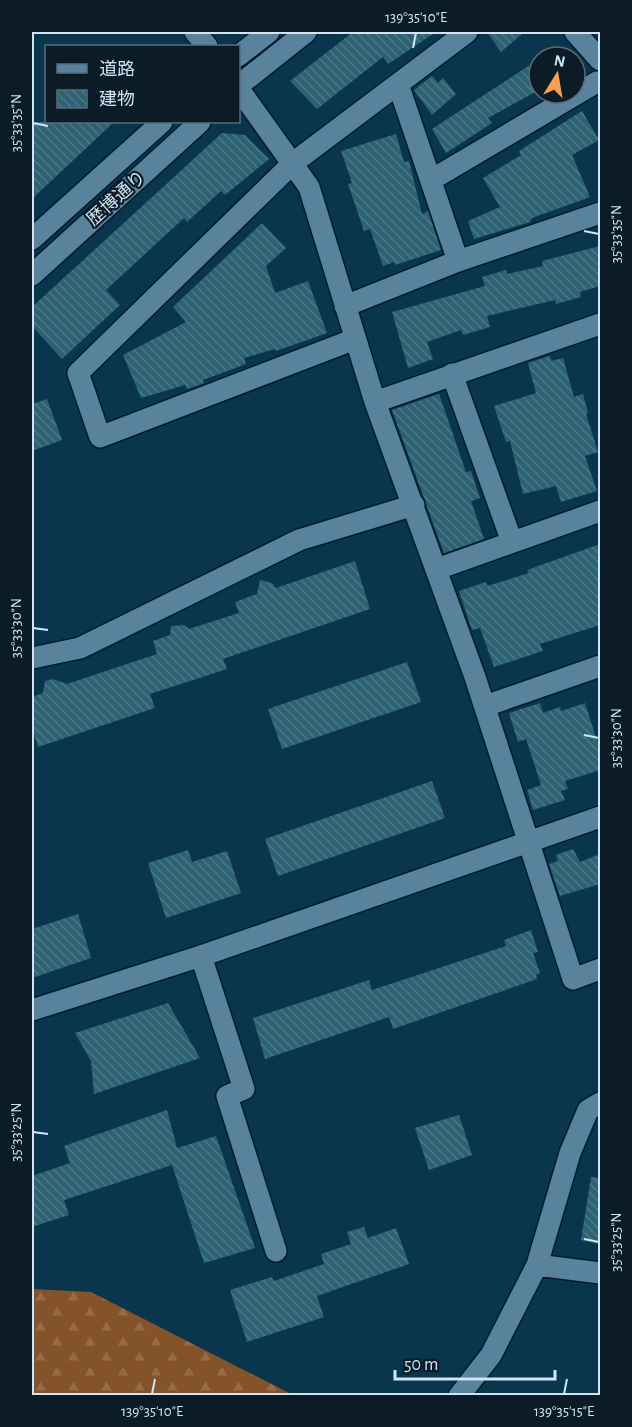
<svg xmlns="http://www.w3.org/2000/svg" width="632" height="1427" viewBox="0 0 632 1427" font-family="'Alegreya Sans','Noto Sans JP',sans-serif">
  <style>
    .forest { fill: url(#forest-firs) }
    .building { fill: url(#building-back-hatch) }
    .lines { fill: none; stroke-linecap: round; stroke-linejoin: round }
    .minor-casing { stroke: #001c2d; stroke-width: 24 }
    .minor { stroke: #59829d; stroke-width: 21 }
    .ticks { fill: none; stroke: #cfe5f4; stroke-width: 2 }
    .labels { text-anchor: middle; stroke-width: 4.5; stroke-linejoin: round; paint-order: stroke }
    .street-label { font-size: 18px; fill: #cfe5f4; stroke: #0b1c26 }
    .neatline { fill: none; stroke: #cfe5f4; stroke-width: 2 }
    .ticks-label { font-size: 15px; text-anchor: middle; fill: #cfe5f4 }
  </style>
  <defs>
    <pattern id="forest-firs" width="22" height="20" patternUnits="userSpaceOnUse" patternTransform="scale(1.5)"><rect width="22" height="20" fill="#855329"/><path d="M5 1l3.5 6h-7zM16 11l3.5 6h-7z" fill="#956c49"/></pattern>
    <pattern id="building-back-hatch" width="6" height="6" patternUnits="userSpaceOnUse" patternTransform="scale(1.5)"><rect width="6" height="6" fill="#2c6271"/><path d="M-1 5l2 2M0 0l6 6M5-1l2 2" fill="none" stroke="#4a7886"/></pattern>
  </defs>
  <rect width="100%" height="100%" fill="#0a364d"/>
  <path class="forest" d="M32,1289L91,1292L293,1395H32Z"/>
  <path class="building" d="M353,32H436L388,64L383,57L317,109L290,81Z
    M487,32H524L501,52Z
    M539,59V90L488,118L492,123L446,153L432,129Z
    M432,76L438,83L443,78L456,94L432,115L414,90Z
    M582,111L599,140L572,155L590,197L532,218L530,222L474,239L468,221L500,207L483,178L521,155L519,151Z
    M32,122H114L32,199Z
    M222,133L245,135L269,159L225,195L221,191L187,222L184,218L106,290L120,305L62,359L32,326V307Z
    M396,134L404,162L409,161L422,214L428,211L441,250L395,265L394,262L383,266L370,229L364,231L348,184L352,183L341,151Z
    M262,223L286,248L266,266L275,293L308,281L327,333L276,351L275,349L244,358L246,364L203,380L204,383L187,389L185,385L141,398L123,355L186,322L173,307Z
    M600,246V286L580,292L581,297L556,304L555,300L487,316L490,327L463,335L461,330L427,342L433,359L408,368L392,312L485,286L482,277L506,270L507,274L543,266L542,261Z
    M550,356L551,361L563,358L574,397L583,394L588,413L586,414L598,452L585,456L597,491L561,502L556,486L523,494L510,441L506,442L494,406L536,393L528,363Z
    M439,394L466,472L471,471L480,498L471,501L484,539L444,553L392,410Z
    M47,399L62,440L32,451V404Z
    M600,544V625L540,644L543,651L494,667L480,628L472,630L459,591L486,582L487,586L529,573L527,570Z
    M355,561L370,609L223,659L227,669L150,694L155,708L38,747L32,727V697L43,693L45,681L53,679L67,684L157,654L153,641L170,635L171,626L184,625L189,629L239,613L235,602L257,594L260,580L272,583L276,588Z
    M407,662L421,702L282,749L268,709Z
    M540,703L543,713L560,707L561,711L585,703L600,750V770L565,781L568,789L561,791L565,800L533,810L527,790L541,785L526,739L518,742L509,713Z
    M432,781L445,818L278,876L265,839Z
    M573,849L580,862L600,854V884L560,896L549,864L558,861L556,855Z
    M188,850L192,862L227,851L241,893L166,918L148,863Z
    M78,914L91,958L32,978V929Z
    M531,930L538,952L533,953L540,973L536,975L537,979L393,1029L389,1017L265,1059L253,1018L369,980L372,990L506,946L504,940Z
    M168,1003L200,1058L94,1094L91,1061L75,1033Z
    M167,1110L177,1148L216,1136L255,1248L204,1263L172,1165L64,1200L69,1215L32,1227V1176L70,1163L64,1146Z
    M459,1115L472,1155L429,1170L415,1128Z
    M591,1177L600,1178V1244L581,1240Z
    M364,1227L368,1238L396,1228L409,1264L317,1296L324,1317L247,1342L230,1290L272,1277L274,1281L324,1264L321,1254L351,1244L347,1232Z"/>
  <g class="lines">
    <defs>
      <path id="minor" d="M195,32L207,46
        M575,32L600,60
        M238,56L269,32
        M398,84L458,261
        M238,86L306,32
        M238,88L309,187L375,402L475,677L573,979L600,969
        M431,180L597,82
        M32,239L162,122
        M32,275L200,122
        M345,306L458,261L600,213
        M355,339L100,437L78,373L293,163L467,32
        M452,374L512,542
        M375,402L600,324
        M437,569L600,511
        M32,658L80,648L299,540L414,505
        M485,706L600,666
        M201,956L244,1089L227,1096L276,1251
        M32,1010L201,956L600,817
        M537,1265L570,1153L588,1110L600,1103
        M459,1396L491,1355L537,1265L600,1273"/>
    </defs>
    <use href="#minor" class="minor-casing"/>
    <use href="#minor" class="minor"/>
  </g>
  <path class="ticks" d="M413,48L416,33M33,123L48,126M584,231L599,234M33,628L48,630M584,735L599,738M33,1132L48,1134M584,1239L599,1242M152,1394L155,1379M564,1394L567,1379"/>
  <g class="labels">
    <g class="street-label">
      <text transform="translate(116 198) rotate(-42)" y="6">歴博通り</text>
    </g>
  </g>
  <rect width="632" height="1427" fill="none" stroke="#0b1c26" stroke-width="66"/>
  <rect x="45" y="45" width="195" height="78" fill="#0b1c26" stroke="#596c78" stroke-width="1.5"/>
  <rect x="57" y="64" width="30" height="9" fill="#59829d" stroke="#596c78" stroke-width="1.5"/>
  <text x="99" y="75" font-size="18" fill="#cfe5f4">道路</text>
  <rect x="57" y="90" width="30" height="18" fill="url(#building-back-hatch)" stroke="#596c78" stroke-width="1.5"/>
  <text x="99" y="105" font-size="18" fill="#cfe5f4">建物</text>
  <g transform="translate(557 75) rotate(11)"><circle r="28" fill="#0b1c26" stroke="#596c78" stroke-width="1.5"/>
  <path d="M0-4.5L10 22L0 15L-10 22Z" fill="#fb9e51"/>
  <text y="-9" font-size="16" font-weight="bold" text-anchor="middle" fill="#cfe5f4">N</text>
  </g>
  <path d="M395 1370v9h160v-9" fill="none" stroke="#cfe5f4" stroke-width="3"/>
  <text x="404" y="1370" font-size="18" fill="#cfe5f4" stroke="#0b1c26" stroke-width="4.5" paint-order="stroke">50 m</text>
  <rect x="33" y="33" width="566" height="1361" class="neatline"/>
  <g class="ticks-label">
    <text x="416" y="22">139°35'10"E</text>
    <text transform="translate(16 123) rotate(-90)" y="5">35°33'35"N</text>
    <text transform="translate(616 234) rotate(-90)" y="5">35°33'35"N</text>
    <text transform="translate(16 628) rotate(-90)" y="5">35°33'30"N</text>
    <text transform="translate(616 738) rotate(-90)" y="5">35°33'30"N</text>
    <text transform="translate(16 1132) rotate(-90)" y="5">35°33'25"N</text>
    <text transform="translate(616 1242) rotate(-90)" y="5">35°33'25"N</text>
    <text x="152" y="1416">139°35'10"E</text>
    <text x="564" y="1416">139°35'15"E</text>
  </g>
</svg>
